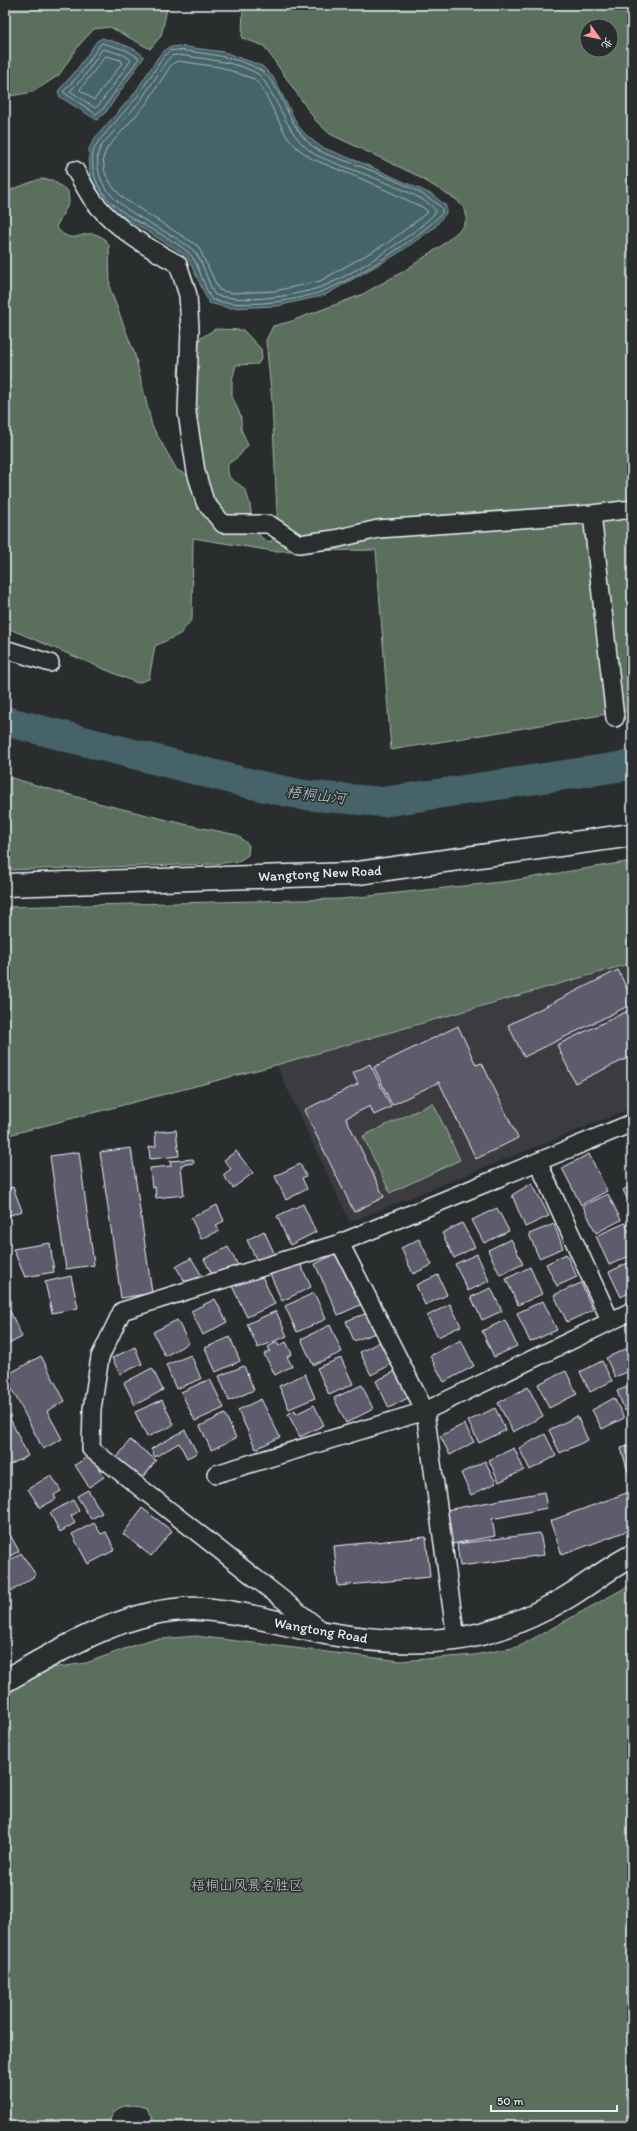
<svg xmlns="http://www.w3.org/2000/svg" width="637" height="2131" viewBox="0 0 637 2131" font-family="Itim,'LXGW WenKai TC',sans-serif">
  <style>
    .built { fill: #3a3a41 }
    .green { fill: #5a705c; stroke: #a1b0aa; fill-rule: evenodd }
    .water { fill: #456367; stroke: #869ca1 }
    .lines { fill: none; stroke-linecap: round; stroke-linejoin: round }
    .shore { stroke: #a7b8be; stroke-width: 1 }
    .river { stroke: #456367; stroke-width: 30 }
    .building { fill: #5f5a6c; stroke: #e8f1f8 }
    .street-casing { stroke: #e8f1f8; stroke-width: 20 }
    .secondary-casing { stroke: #e8f1f8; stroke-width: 25 }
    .street { stroke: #2a2d2e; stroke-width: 17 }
    .secondary { stroke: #2a2d2e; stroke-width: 22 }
    .labels { text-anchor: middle; stroke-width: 3; stroke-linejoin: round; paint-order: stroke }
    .street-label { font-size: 14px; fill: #e8f1f8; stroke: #2a2d2e }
    .park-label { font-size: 14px; fill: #a8b7b2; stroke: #2a2d2e }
    .water-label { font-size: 15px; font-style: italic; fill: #a7b8be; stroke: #2a2d2e }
  </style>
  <rect width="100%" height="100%" fill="#2a2d2e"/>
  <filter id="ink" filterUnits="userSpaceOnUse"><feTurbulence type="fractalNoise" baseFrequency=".025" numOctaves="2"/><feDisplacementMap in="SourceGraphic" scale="8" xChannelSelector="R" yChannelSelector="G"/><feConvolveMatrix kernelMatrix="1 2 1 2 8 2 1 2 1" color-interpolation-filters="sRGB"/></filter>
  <g filter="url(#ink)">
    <path class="built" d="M632,963V1108L350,1222L276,1065Z"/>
    <path class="green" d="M5,5H168L161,36L150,49L110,27L94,29L79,45L59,75L33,92L5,97Z
      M243,5H632V710L391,750L376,550L273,551L193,538L192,619L180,634L155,646L149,679L137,683L5,627V192L40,179L52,180L68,191L69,203L56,227C74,249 82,227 100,236C103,237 107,242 109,245L110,289L135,355L152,426L177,470L191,477L192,428L198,416V406L188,399L180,388L178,372L180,355L190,345L215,329L243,330L261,349L262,357L258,364L236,365L232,380V396L241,417V429L248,445L239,456L228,464C226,486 239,478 246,492C254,509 248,535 270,542C278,534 277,524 277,513L272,402L266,340L273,326L289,322L361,295L404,271L441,246L463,227L467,218L465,210L457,200L414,174L330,134L316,121L264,46L242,38ZM587,26H611V50H587Z
      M5,776L98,803L188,825L237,835L249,845L248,855L239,861L215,864L5,870Z
      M632,861V963L276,1065L5,1136V907L341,899L510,881Z
      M433,1103L460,1160L390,1193L363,1136Z
      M632,1584V2126H152V2119L147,2108C131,2102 109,2105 109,2126H5V1675L86,1663L149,1640L196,1636L401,1661L474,1655L518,1647Z"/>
    <path class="water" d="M102,38C116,43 135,46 144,57L106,112L97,120L60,97L58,91L75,72L97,41Z
      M178,46L224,52L262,66L273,77L298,126L307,136L321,147L367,165L433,195L446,206V213L435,227L397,254L325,295L277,306L229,308L209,303L187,256L114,211L101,196L90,176L89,149L94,139L134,94L159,56L167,48Z"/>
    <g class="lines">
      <path class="shore" d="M102,43L126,50L139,58L103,109L96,114L63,92L79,75Z
        M103,49L124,55L131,60L99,105L95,108L70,91L83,78Z
        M178,50C202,53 240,57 260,70C285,86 285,129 318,150C328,156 341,159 352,163C380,174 419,188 442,208V213C421,237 354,280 323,291C294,302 242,308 212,300C204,288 198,261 189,253C159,226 99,215 93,168C92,157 92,151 98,142L137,97L162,59L169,51Z
        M178,55C200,58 239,62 258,74C264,79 268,87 272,94C285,117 292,140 316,155C335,165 432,195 436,212C418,233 348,278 321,287C292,297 245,303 215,295C207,283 203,258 192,249C164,226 103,209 98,168C97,159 97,153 102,145L141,100L166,62L171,56Z
        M106,56L121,60L122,63L94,100L80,90Z
        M178,61L220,67L254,79L261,86L286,135L296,147L312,159L362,179L424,208L428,212L389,242L320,281L275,291L231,293L219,290L198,246L124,199L113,187L105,173L103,158L107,148L146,104L171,65Z"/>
      <path class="river" d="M5,721L243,782L303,795L383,802L632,765"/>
    </g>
    <path class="building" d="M618,970L632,1000V1004L524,1057L508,1025Z
      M632,1009V1056L575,1083L557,1045Z
      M458,1026L476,1065L482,1063L518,1138L476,1159L439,1082L392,1105L374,1067Z
      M370,1064L391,1107L374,1115L370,1106L346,1118L384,1197L354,1212L304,1110L358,1084L353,1073Z
      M176,1130L179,1156L150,1159L149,1147L156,1146L155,1132Z
      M131,1148L152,1293L121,1298L100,1152Z
      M236,1151L253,1173L233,1188L223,1175L231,1169L224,1160Z
      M79,1152L94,1265L66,1269L50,1156Z
      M589,1154L607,1191L581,1205L562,1168Z
      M193,1159L194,1163L181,1165L184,1195L156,1198L155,1187L152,1188L150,1168L171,1166L170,1161Z
      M300,1164L306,1176L302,1178L307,1189L286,1200L275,1176Z
      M532,1183L549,1216L525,1227L512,1195Z
      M632,1185V1208L623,1190Z
      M13,1187L22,1211L5,1217V1190Z
      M608,1194L621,1220L596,1233L583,1206Z
      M303,1204L316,1232L290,1245L277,1216Z
      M217,1205L224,1221L216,1225L219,1231L201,1239L191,1218Z
      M497,1208L509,1231L484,1243L472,1220Z
      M462,1223L475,1247L454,1258L442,1233Z
      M625,1223L632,1238V1255L609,1265L596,1236Z
      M554,1224L563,1248L539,1258L529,1234Z
      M264,1231L275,1255L258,1263L247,1240Z
      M419,1239L432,1265L413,1274L401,1248Z
      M511,1239L523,1264L500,1275L488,1250Z
      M50,1243L54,1272L25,1277L13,1249Z
      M228,1247L239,1267L215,1280L204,1259Z
      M341,1251L365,1303L338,1315L315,1264Z
      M477,1254L489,1281L468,1291L455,1264Z
      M566,1254L577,1277L557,1286L546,1264Z
      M191,1258L204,1279L189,1288L176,1267Z
      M299,1261L311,1287L282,1301L270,1274Z
      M632,1261V1291L621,1297L609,1272Z
      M530,1267L542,1294L518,1305L506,1279Z
      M260,1272L275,1304L247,1317L232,1286Z
      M438,1275L447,1295L425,1305L416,1285Z
      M71,1276L78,1308L52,1313L45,1282Z
      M581,1283L593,1310L567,1322L554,1295Z
      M491,1288L502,1311L482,1320L471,1297Z
      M314,1293L326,1319L297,1332L285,1306Z
      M215,1299L227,1322L203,1335L191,1311Z
      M543,1301L557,1330L530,1342L517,1313Z
      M450,1304L461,1326L438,1337L427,1316Z
      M10,1311L22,1337L5,1346V1313Z
      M276,1311L287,1336L258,1348L247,1324Z
      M370,1312L378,1332L354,1341L346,1321Z
      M177,1320L189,1343L165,1356L153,1332Z
      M505,1320L517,1346L494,1357L482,1331Z
      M330,1325L342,1352L313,1365L301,1339Z
      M230,1337L240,1361L216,1372L205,1348Z
      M384,1340L394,1363L371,1375L360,1352Z
      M461,1340L474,1366L444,1382L430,1356Z
      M277,1342L279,1346L286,1342L292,1354L287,1357L292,1366L275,1375L264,1354L270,1351L268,1347Z
      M632,1346V1370L615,1377L606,1358Z
      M135,1347L142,1364L120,1374L112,1358Z
      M191,1355L201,1379L176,1389L166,1365Z
      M41,1356L65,1401L47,1411L62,1439L43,1449L5,1376Z
      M341,1358L353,1384L329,1395L317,1368Z
      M602,1361L612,1381L590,1392L580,1372Z
      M244,1366L254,1390L229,1401L219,1376Z
      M152,1368L163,1390L135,1405L124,1383Z
      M402,1368L415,1394L389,1408L376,1381Z
      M566,1371L577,1394L549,1408L538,1384Z
      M305,1374L315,1398L289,1409L279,1386Z
      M210,1379L224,1408L195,1421L181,1392Z
      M362,1385L373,1409L346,1423L334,1398Z
      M632,1385V1408L625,1411L617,1391Z
      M528,1387L543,1416L513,1432L498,1403Z
      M614,1398L624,1418L602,1429L592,1410Z
      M261,1399L280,1437L256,1449L238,1410Z
      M162,1400L174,1425L147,1437L135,1412Z
      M314,1405L324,1425L300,1437L288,1414L295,1410L296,1414Z
      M5,1408L28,1456L5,1467Z
      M495,1408L506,1430L479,1443L468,1421Z
      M225,1414L236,1438L211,1450L200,1426Z
      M577,1416L588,1440L560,1453L549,1430Z
      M464,1424L474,1442L450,1455L440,1436Z
      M185,1430L197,1453L187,1458L179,1443L155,1457L151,1449Z
      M545,1434L556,1456L530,1470L519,1448Z
      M130,1440L156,1460L143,1478L116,1459Z
      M632,1445V1471L628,1472L621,1448Z
      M514,1448L524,1470L499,1482L489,1460Z
      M90,1455L104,1477L89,1487L75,1465Z
      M485,1461L496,1483L471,1495L461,1473Z
      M51,1475L61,1491L54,1495L56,1499L40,1508L28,1489Z
      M88,1490L102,1513L91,1519L77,1496Z
      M632,1491V1529L562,1555L550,1521Z
      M544,1492L547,1508L492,1519L495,1536L452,1544L446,1510Z
      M73,1500L79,1511L71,1516L75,1523L60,1532L50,1513Z
      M142,1508L172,1531L151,1556L123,1534Z
      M94,1523L101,1534L106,1532L115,1550L88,1564L72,1534Z
      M9,1533L19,1551L5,1559V1535Z
      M540,1533L544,1555L460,1566L457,1544Z
      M426,1537L430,1577L338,1586L334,1546Z
      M21,1553L36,1575L12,1591L5,1579V1564Z"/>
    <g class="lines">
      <defs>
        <path id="street" d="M75,170C82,181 88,195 96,204C118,230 148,248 178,264L188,295L190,329L187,413L196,472L205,502L223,524H269L299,544L335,539L378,529L592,514L632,509
          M592,514L615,718
          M5,649L50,663
          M538,1162L610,1320
          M340,1243L425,1411L456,1639
          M216,1474L425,1411L632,1311
          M324,1632L91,1449L92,1409L100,1357L122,1311L340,1243L632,1123"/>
        <path id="secondary" d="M5,885L351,874L632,835
          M5,1681C62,1648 132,1606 200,1609C242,1611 284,1625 325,1633C368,1641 412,1644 455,1639C493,1634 531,1618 564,1599C588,1585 608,1568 632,1556"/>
      </defs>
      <use href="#street" class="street-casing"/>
      <use href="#secondary" class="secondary-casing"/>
      <use href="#street" class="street"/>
      <use href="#secondary" class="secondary"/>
    </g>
  </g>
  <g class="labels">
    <g class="street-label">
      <text transform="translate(320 873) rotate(-3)" y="5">Wangtong New Road</text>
      <text transform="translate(321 1630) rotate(10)" y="5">Wangtong Road</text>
    </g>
    <g class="park-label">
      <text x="247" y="1890">梧桐山风景名胜区</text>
    </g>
    <g class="water-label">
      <text transform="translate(316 795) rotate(7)" y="5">梧桐山河</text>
    </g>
  </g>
  <rect width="637" height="2131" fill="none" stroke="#2a2d2e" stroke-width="20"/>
  <rect x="10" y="10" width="617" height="2111" fill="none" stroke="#e8f1f8" stroke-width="1.5" filter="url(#ink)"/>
  <g transform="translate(599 38) rotate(123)"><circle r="19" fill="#2a2d2e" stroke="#767b7f"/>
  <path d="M0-3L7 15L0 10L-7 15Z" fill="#ff9aa2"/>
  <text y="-6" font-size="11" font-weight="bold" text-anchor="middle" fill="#e8f1f8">北</text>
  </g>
  <path d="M491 2105v6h126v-6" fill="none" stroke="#e8f1f8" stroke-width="2"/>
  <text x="497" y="2105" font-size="12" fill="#e8f1f8" stroke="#2a2d2e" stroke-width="3" paint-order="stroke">50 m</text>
</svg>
